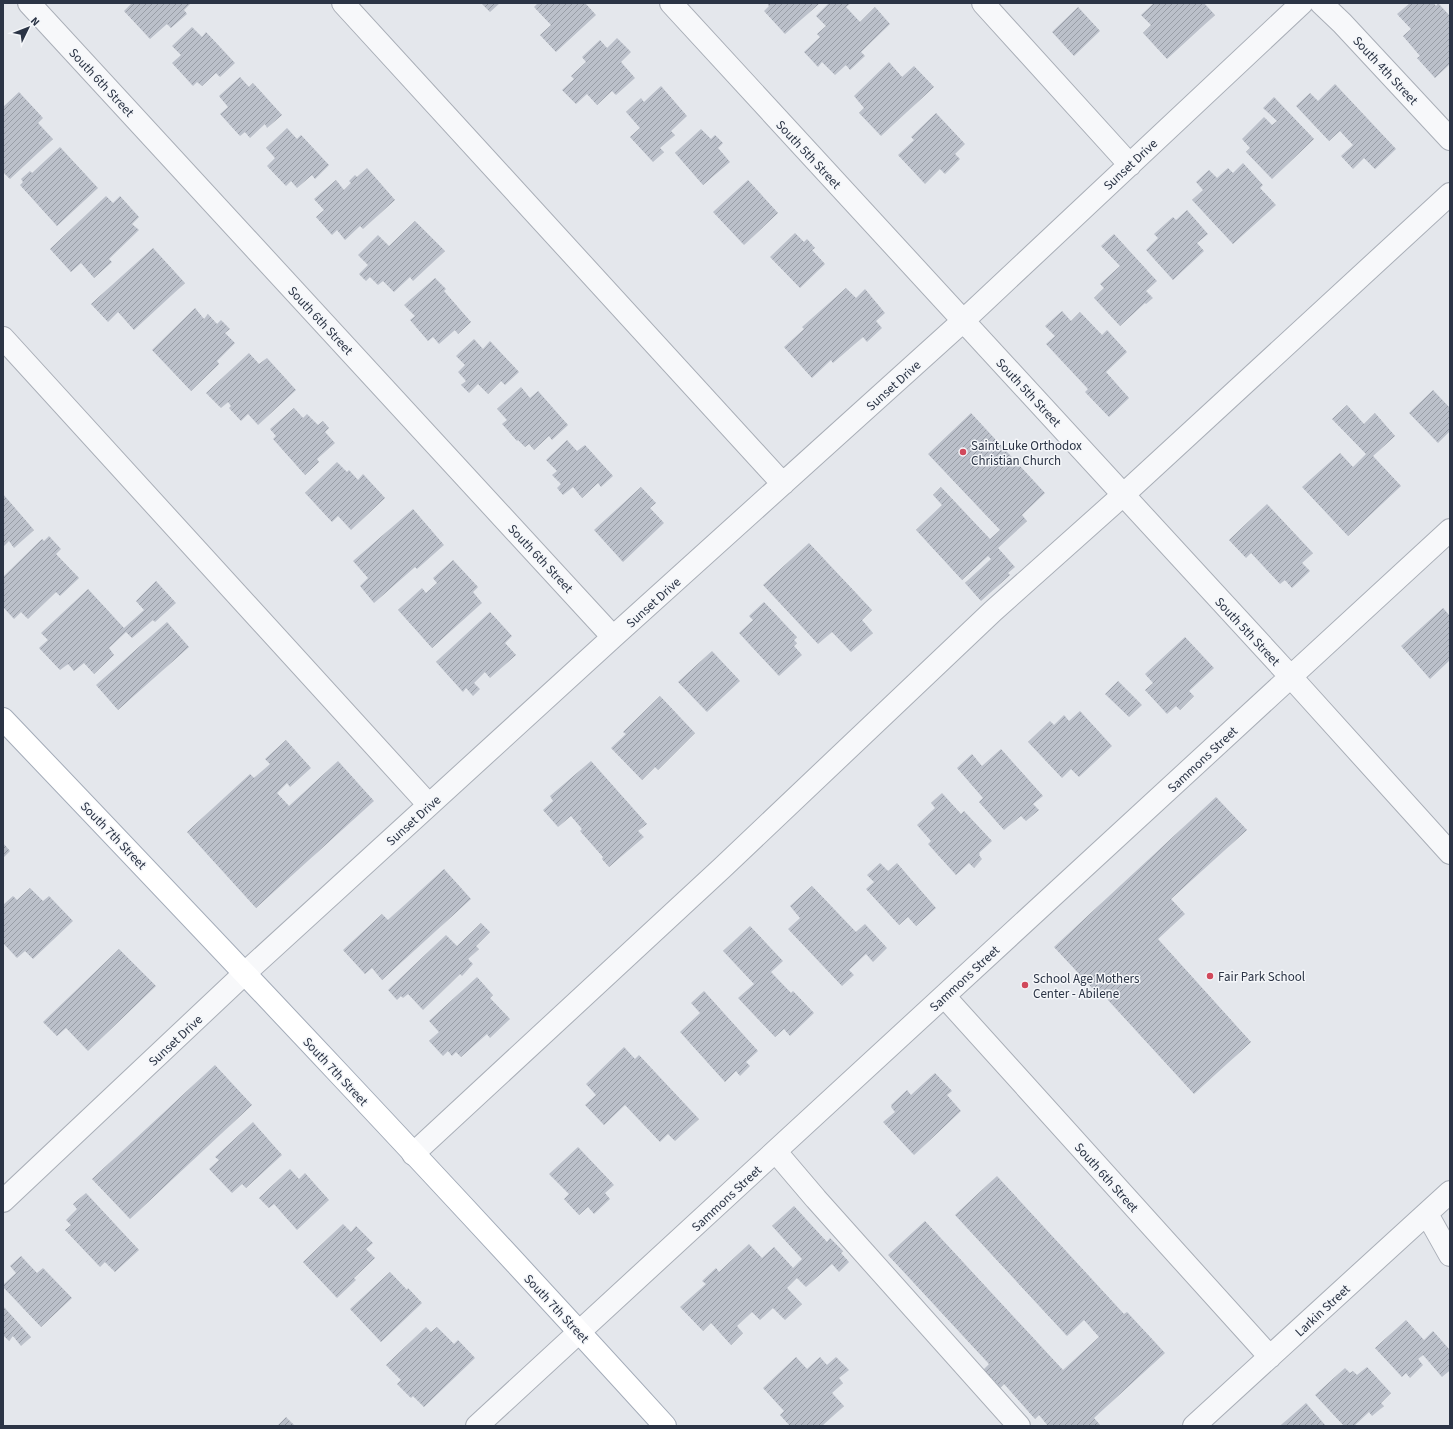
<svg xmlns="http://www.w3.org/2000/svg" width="1453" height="1429" viewBox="0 0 1453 1429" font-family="'Source Sans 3',sans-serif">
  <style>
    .building { fill: url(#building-hatch) }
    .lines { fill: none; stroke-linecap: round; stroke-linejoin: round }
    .minor-casing { stroke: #a9aeb7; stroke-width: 24 }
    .major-casing { stroke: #a3abb8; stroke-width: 24 }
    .minor { stroke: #f7f8fa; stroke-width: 22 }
    .major { stroke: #fff; stroke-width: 22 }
    .poi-dot { fill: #d1495b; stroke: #f4f6f9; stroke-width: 1.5 }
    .labels { text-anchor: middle; stroke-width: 3; stroke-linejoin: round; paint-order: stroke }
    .street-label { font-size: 13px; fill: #2b3445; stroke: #f4f6f9 }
    .poi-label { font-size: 13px; fill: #2b3445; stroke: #f4f6f9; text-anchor: start }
  </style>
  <defs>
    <pattern id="building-hatch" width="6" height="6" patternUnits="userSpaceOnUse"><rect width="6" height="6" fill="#bbc0ca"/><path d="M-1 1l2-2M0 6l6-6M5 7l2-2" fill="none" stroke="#989da6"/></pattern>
  </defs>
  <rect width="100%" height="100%" fill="#e4e7ec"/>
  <path class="building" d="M132,3H191L184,10L187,14L171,28L167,24L150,39L124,11Z
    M481,3H500L490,12Z
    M538,3H585L596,15L556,52L540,35L551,25L534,7Z
    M767,3H820L785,34L764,11L769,6Z
    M829,3H851L846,7L860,22L875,7L890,24L861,52L865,56L850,70L846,65L835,75L822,62L818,67L804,52L820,37L817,34L826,26L816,16Z
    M1154,3H1204L1215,15L1167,59L1143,33L1151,25L1141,15Z
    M1410,3H1434L1436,6L1438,3L1450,16V64L1435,78L1417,58L1420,56L1403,36L1411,29L1397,14Z
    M1078,7L1100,31L1074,56L1052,32Z
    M192,27L202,37L206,32L235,63L220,77L216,73L202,86L197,82L193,86L172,63L181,55L172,46Z
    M617,38L631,52L621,62L635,78L616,95L612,91L597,105L587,94L576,104L562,90L574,79L571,76L586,62L582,57L600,40L607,48Z
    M889,62L902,77L914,66L934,87L881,136L859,113L864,108L854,96Z
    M240,77L249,87L253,83L282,115L267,128L265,124L250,138L245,132L240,136L220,114L228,107L219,96Z
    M1335,84L1396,149L1375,169L1364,158L1353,169L1341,156L1353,145L1340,131L1329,141L1296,106L1310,93L1318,101Z
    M661,86L687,116L671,131L675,135L660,148L664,152L653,162L630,137L640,128L626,112L641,98L644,102Z
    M19,92L43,118L38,123L53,139L10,179L3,172V107Z
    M1274,97L1314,139L1272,179L1246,152L1250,148L1242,139L1264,117L1272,125L1277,121L1263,108Z
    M936,113L965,144L955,154L960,159L945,174L940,169L925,184L898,155L914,140L911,137Z
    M287,128L297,139L301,135L329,165L315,179L312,175L297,188L291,181L286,186L267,166L275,158L266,148Z
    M701,129L711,139L715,135L723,143L718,148L730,162L703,185L675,153Z
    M60,147L98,188L57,226L20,185L23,182L21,179L30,171L32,173Z
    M1243,163L1263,185L1260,188L1276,205L1233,244L1192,200L1203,190L1196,182L1209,170L1217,178L1228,168L1233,173Z
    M367,168L395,200L363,229L360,226L345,240L337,230L332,235L316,217L324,210L314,199L336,180L344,190L351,183L349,181L355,175L357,177Z
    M748,180L778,213L744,245L713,212Z
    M106,196L113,203L120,196L139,217L132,224L139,230L109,259L112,262L94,278L81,263L71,272L50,249Z
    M1187,210L1208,234L1197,243L1204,251L1173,280L1146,250L1158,238L1154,234L1173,217L1176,220Z
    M415,221L445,251L413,281L410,277L394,292L383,281L378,285L370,277L366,281L359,274L368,265L358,255L378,235L389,246Z
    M795,233L804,242L807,239L815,248L812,250L825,264L800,288L770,257Z
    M1114,234L1157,281L1146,291L1153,298L1146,304L1145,303L1120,326L1094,298L1104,288L1100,284L1120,266L1101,246Z
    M153,248L185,283L134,330L118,312L108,322L91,304Z
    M435,278L446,289L444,291L471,322L458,334L455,330L439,344L433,337L428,341L410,320L415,316L404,305Z
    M846,288L856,298L865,289L885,313L876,321L882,328L867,342L863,337L833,363L831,360L812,378L784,347L804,329L802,327Z
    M195,308L204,319L208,314L217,324L221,320L230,329L225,333L235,343L217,361L219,364L191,391L152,350Z
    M1062,311L1071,321L1080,312L1102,335L1107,330L1127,352L1106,372L1129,398L1109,417L1085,392L1088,389L1046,344L1055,336L1045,326Z
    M474,339L483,349L490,341L519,372L505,385L501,381L488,394L478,384L469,393L461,385L466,381L458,372L465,365L456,356Z
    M249,353L259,364L267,358L296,390L258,425L248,414L241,421L229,408L231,406L228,402L221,408L206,393Z
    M521,387L530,398L538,391L568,425L552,440L549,436L534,450L529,444L525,447L518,440L517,441L502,424L507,420L497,409Z
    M1433,390L1450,408V431L1438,443L1409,413Z
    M1347,405L1364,424L1375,413L1395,436L1373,456L1401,486L1348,536L1302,487L1340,453L1353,467L1366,454L1332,419Z
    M294,408L303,418L307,414L318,425L323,421L329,428L325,432L335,443L317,459L319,462L305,475L273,439L276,436L270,429Z
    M971,413L1045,493L1022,515L1027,521L998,548L1015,567L1008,573L1010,575L981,601L965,583L991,559L988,556L962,580L916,530L942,505L933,495L941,487L990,539L1000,530L928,454Z
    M567,440L577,451L585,445L613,476L601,487L598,483L582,498L573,487L563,495L557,488L561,484L552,475L557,471L546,460Z
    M337,462L347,472L349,470L358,480L363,474L385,498L351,530L338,516L332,522L305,493Z
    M641,487L656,503L650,508L664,523L623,562L594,530Z
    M3,494L34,530L14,548L9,541L3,547Z
    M1267,504L1313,553L1302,563L1310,571L1292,588L1285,580L1280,584L1251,553L1246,558L1229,540Z
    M413,509L444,545L417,569L415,567L374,603L360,586L368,578L353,561Z
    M49,536L61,549L56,554L79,578L60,596L56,592L28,619L21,612L14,619L3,607V577L42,539L44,541Z
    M809,543L872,610L862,620L873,633L851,652L832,632L818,644L763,585Z
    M453,560L478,587L473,592L482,603L432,648L398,610L422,588L426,593L437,583L433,578Z
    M156,581L176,603L155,622L153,620L132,638L126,632L109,648L114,655L94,674L84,663L74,671L68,664L60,670L39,648L48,640L41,633L88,589L124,628L144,610L136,601Z
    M764,602L797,637L794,640L797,643L794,646L802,655L779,676L739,633L753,620L749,616Z
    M1443,608L1450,616V660L1430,679L1401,646Z
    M490,612L512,636L505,643L516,655L490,678L485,672L474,683L480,689L473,696L466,688L463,692L436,662Z
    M167,622L189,647L118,710L96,685Z
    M1185,637L1214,668L1189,691L1194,696L1180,710L1176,706L1167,714L1145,690L1153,683L1145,674Z
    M712,651L740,681L707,712L678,682Z
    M1118,681L1142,705L1129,717L1105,694Z
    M660,696L695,733L658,770L655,767L642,780L611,748L626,734L623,732Z
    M1080,711L1112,746L1079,777L1071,769L1062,778L1028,742L1050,721L1054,725L1064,715L1069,721Z
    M286,740L311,768L290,787L287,783L277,793L289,806L338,761L374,801L256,908L187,832L250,774L254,778L270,764L265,759Z
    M1001,749L1043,796L1033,804L1039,810L1026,821L1021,816L1004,830L979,802L983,798L957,768L972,754L982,766Z
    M591,761L647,824L638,831L644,837L609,867L602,859L603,857L580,831L582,829L571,816L558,827L543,810L553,801L550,796Z
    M942,793L961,814L964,811L992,841L979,853L980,854L979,855L982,859L974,868L969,863L956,875L928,844L931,841L917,825L935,808L931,803Z
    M1216,797L1247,830L1171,899L1185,914L1158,939L1251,1042L1194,1094L1096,987L1093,989L1054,947Z
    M3,843L10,851L3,858Z
    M880,863L888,871L897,863L936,908L916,926L908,917L899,925L866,889L874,882L867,875Z
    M444,869L471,899L382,980L372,968L365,974L343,950L382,914L388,920Z
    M812,886L856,932L865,924L887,948L873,962L866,954L849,970L854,975L842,986L788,929L800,918L790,906Z
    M30,888L43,901L49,896L73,921L33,959L25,951L17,958L3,943V905L13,896L17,900Z
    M481,923L490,932L476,946L479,949L468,959L473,964L462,976L460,974L423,1010L408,994L403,998L401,996L397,1000L388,990L446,935L457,946Z
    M750,926L783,961L771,972L791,993L793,991L814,1013L790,1036L784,1029L775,1037L738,998L754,984L723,951Z
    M119,949L156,986L88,1051L66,1028L57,1036L43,1022Z
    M477,977L493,995L490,998L510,1019L490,1038L487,1034L461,1057L456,1052L452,1056L448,1051L443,1056L429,1041L439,1032L429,1021Z
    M704,991L758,1051L746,1062L750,1066L740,1076L736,1071L725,1082L680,1032L700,1013L691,1003Z
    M624,1047L635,1059L639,1055L699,1119L675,1141L668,1134L660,1142L625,1105L604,1125L585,1105L596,1095L586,1084Z
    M215,1065L252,1105L130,1219L92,1179Z
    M935,1073L952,1091L947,1095L961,1111L914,1155L883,1122L895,1112L891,1107L892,1106L891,1105L907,1090L911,1095Z
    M253,1122L282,1155L246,1188L242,1184L232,1193L209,1169L219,1160L215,1157Z
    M578,1147L614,1185L605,1193L610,1199L594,1214L588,1207L579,1215L564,1199L569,1194L549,1174Z
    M290,1169L299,1179L305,1173L329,1200L297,1230L274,1204L269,1208L259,1198Z
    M997,1176L1124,1314L1127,1312L1165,1353L1094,1418L1101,1426H1048L1039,1415L1035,1419L1004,1384L999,1389L982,1371L989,1364L888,1255L925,1221L1063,1370L1099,1337L1084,1320L1067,1336L955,1215Z
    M86,1193L139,1250L115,1272L105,1262L100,1267L65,1230L71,1225L66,1220L77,1209L73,1204Z
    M794,1206L827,1242L830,1238L843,1251L841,1253L849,1262L839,1272L832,1264L806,1287L797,1278L787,1288L802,1304L785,1320L773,1308L760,1320L752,1312L737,1326L743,1333L731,1345L711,1323L703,1331L680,1307L706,1284L702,1281L716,1268L719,1272L749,1244L762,1258L774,1247L793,1268L802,1259L772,1226Z
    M343,1224L351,1232L356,1226L373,1243L366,1249L375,1258L354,1278L356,1280L337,1298L303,1262Z
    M21,1256L37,1273L43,1268L72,1298L41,1327L3,1287V1285L16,1273L10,1266Z
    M390,1272L407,1290L408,1288L422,1303L381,1342L350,1309Z
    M3,1306L31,1337L21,1346L13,1336L9,1341L4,1336L3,1338Z
    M1406,1320L1424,1340L1433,1331L1450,1350V1370L1442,1377L1423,1355L1418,1359L1423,1365L1410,1378L1406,1373L1402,1377L1375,1348Z
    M426,1327L431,1332L437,1327L454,1344L458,1340L475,1358L424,1407L413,1396L411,1398L397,1384L401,1380L386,1365Z
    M796,1357L807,1369L820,1357L827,1365L836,1357L849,1370L839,1378L843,1383L832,1393L844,1406L822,1426H790L780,1415L784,1411L763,1388Z
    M1367,1367L1391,1393L1381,1403L1384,1406L1372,1416L1369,1412L1354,1426H1344L1315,1395L1345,1368L1350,1373L1353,1371L1357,1375Z
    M1306,1403L1326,1426H1280Z
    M286,1417L295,1426H277Z"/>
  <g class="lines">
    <defs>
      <path id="minor" d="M29,3L613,637
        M343,3L783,484
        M671,3L1291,677L1450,853
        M983,3L1130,165
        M1321,3L1342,23L1450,139
        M3,338L429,805
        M944,996L1270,1357
        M776,1152L816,1199L1019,1426
        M413,1154L722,868L993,611L1123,495L1450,194
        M3,1201L245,973L613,637L963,321L1302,3
        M1427,1214L1450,1255
        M477,1426L1450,530
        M1194,1426L1450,1192"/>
      <path id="major" d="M3,719C226,953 448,1187 665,1426"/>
    </defs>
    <use href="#minor" class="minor-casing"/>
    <use href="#major" class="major-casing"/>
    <use href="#minor" class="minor"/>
    <use href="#major" class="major"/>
  </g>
  <g class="poi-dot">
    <circle cx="963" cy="452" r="4"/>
    <circle cx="1210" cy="976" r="4"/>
    <circle cx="1025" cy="985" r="4"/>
  </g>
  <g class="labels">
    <g class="street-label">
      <text transform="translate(1386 70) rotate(47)" y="5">South 4th Street</text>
      <text transform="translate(102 82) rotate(47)" y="5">South 6th Street</text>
      <text transform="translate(809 154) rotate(47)" y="5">South 5th Street</text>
      <text transform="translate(1130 164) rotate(-43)" y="5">Sunset Drive</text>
      <text transform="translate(321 320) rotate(47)" y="5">South 6th Street</text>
      <text transform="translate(893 385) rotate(-42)" y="5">Sunset Drive</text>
      <text transform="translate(1029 392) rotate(47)" y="5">South 5th Street</text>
      <text transform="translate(541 558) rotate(47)" y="5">South 6th Street</text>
      <text transform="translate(653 602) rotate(-42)" y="5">Sunset Drive</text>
      <text transform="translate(1248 631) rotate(47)" y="5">South 5th Street</text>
      <text transform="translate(1202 759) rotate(-43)" y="5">Sammons Street</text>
      <text transform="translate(413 820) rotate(-42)" y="5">Sunset Drive</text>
      <text transform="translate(114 835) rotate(46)" y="5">South 7th Street</text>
      <text transform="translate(964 978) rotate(-43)" y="5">Sammons Street</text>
      <text transform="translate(175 1040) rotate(-43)" y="5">Sunset Drive</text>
      <text transform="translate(336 1071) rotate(47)" y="5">South 7th Street</text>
      <text transform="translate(1107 1177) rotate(48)" y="5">South 6th Street</text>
      <text transform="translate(726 1198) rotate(-43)" y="5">Sammons Street</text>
      <text transform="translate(557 1308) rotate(47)" y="5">South 7th Street</text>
      <text transform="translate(1322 1310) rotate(-43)" y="5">Larkin Street</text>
    </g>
    <g class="poi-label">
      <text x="971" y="450">Saint Luke Orthodox<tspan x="971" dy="15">Christian Church</tspan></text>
      <text x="1218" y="981">Fair Park School</text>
      <text x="1033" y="983">School Age Mothers<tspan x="1033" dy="15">Center - Abilene</tspan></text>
    </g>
  </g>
  <rect width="1453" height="1429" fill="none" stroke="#2b3445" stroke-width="8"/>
  <g transform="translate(28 28) rotate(47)" stroke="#f4f6f9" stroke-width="3" paint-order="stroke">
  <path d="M0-3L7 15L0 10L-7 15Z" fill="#2b3445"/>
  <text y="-6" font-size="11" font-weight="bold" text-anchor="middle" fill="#2b3445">N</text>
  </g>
</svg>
